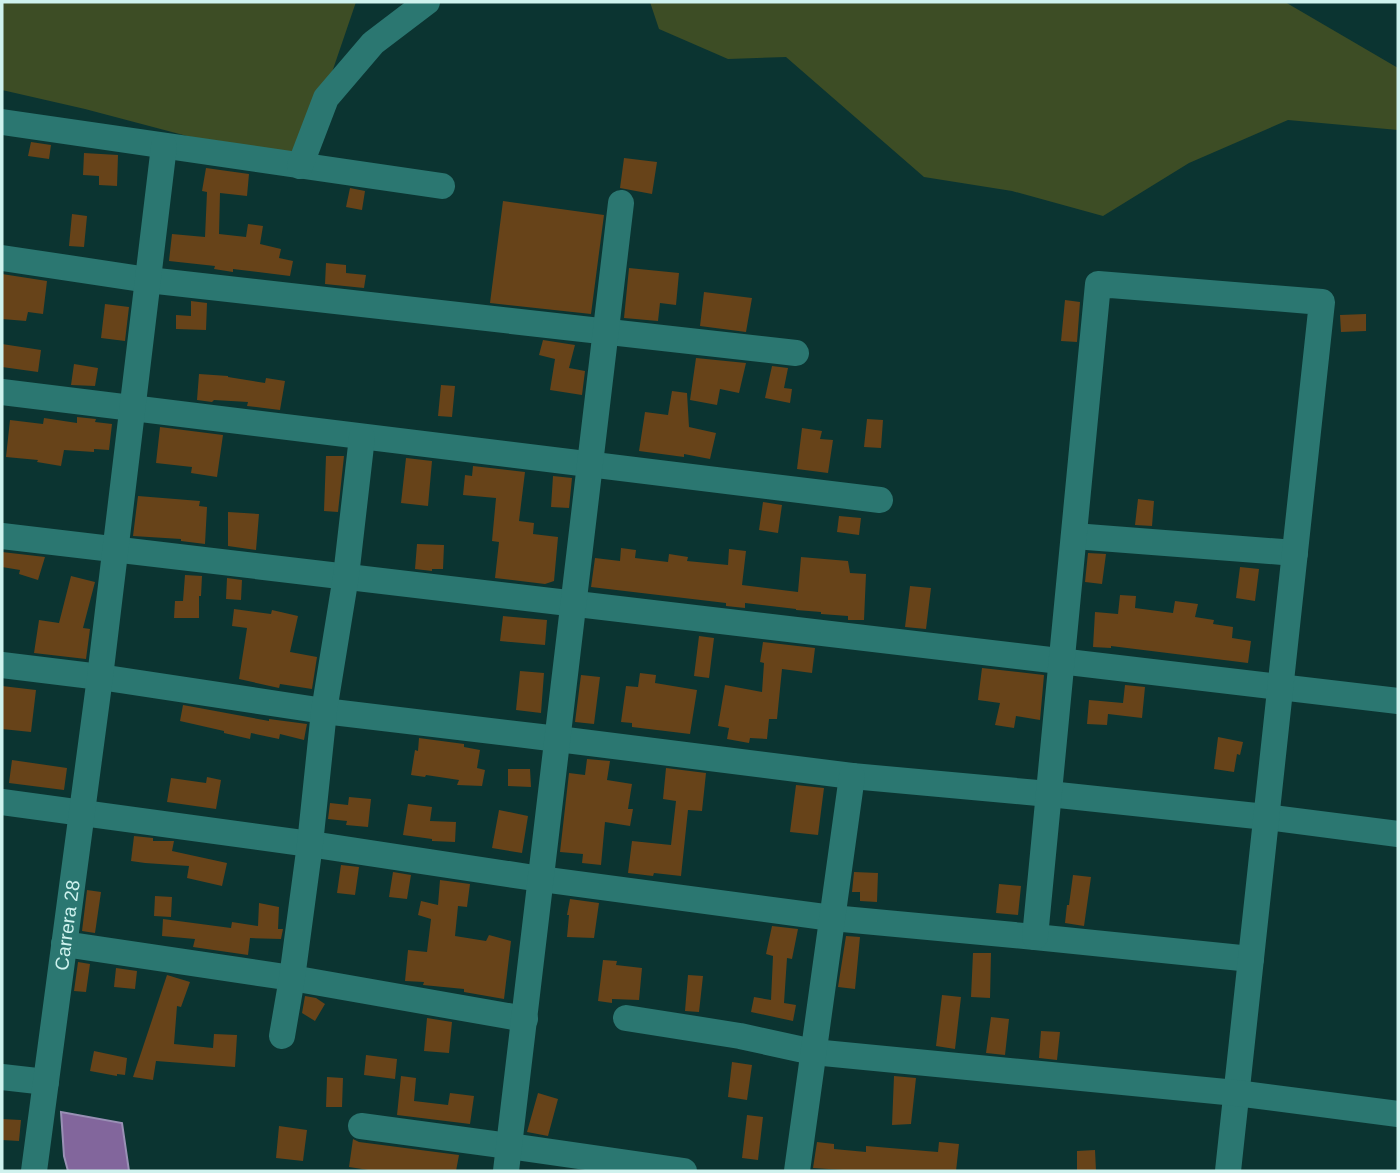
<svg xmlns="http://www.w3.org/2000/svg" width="1400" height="1173" viewBox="0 0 1400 1173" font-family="Helvetica,sans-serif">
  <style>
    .green { fill: #3d4d25 }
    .water { fill: #82669c; stroke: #9990b5; stroke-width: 2 }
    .building { fill: #674319 }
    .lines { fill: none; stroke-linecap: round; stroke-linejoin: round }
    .minor { stroke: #2b7771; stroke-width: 26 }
    .labels { text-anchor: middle; stroke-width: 5; stroke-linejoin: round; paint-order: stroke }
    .street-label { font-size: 19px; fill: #cff2ee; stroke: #0b3431 }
  </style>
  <rect width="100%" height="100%" fill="#0b3431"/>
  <path class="green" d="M2,2H356L300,166L85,109L2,90Z
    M650,2H1285L1398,68V130L1288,120L1189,163L1103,216L1012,191L924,177L786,57L728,59L659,29Z"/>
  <path class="water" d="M61,1112L122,1123L129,1171H68L64,1156Z"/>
  <path class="building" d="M31,142L51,145L49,159L28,156Z
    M84,153L118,155L117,186L99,185V176L83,175Z
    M624,158L657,162L652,194L620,188Z
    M206,168L249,174L247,196L220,193L219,234L246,237L248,224L263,226L260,244L281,249L279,258L293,261L290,276L233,269V272L214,269L215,266L169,261L172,234L205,237L207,192L202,191Z
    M350,188L365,191L362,210L346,207Z
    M503,201L604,215L591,314L490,303Z
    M72,214L87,216L84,247L69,246Z
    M326,263L346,265V273L366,275L364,288L325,284Z
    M629,268L679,273L676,305L660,303L658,321L624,318Z
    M2,274L47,281L43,314L28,312L26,321L2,319Z
    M704,292L752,298L746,332L700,326Z
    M1065,300L1080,302L1077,342L1061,341Z
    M191,301L207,303L206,330L176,329V315L191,316Z
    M105,304L129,307L125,341L101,338Z
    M1366,314V331L1341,332L1340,315Z
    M543,340L575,345L569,368L585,371L582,395L550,390L555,359L539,355Z
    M2,344L41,350L38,372L2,367Z
    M696,358L746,363L739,393L720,389L717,405L690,400Z
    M74,364L98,368L95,386L71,385Z
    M772,366L788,368L784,388L792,389L790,403L765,398Z
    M199,374L228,376V377L265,383L266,378L285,381L280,410L247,406L248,402L214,400L212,402L197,400Z
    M441,385L455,386L452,417L438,416Z
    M672,391L687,393L689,427L716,433L710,459L684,454V457L639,451L645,412L668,415Z
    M77,417L96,419L95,422L112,424L109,450L94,449V452L64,450L61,466L37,462L38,460L6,457L10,420L43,424L44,418L77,423Z
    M867,419L883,420L881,448L864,447Z
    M160,427L223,435L217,477L191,473L192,467L156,463Z
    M802,428L822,431L820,439L833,440L828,473L797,469Z
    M326,456H344L338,512L324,511Z
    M406,458L432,461L428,506L401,503Z
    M473,466L525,472L519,521L534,523L533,534L558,537L554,581L545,584L495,578L499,542L492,541L496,498L463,495L465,475L472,476Z
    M553,476L572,478L569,508L551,507Z
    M138,496L200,501L199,506L207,507L205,544L181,541V539L133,536Z
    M1138,499L1154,501L1152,526L1135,525Z
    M763,502L782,505L778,533L759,530Z
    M228,512L259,514L256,550L228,546Z
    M839,516L861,518L859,535L837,532Z
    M417,544L444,545L443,569H432V571L415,569Z
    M621,548L636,550L635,558L668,562L669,554L688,557L687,561L728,565L729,549L746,551L742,585L798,592L801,557L848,561L850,573L866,574L864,620H848V616L821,614V612L796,610V609L745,603V608L726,606V603L591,587L595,558L620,561Z
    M2,552L45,557L38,580L19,574L20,570L2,567Z
    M1088,553L1106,554L1102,584L1085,582Z
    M1240,567L1259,569L1255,601L1236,598Z
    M185,575L202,576L201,596H199V618H174L175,601H183Z
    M71,576L95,582L83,628L90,629L86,659L34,653L39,620L59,623Z
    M227,578L242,580L241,600L226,599Z
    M910,586L931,588L926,629L905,627Z
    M1120,595L1136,596L1135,608L1173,613L1175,601L1198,604L1195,617L1214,620L1213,624L1233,627L1232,638L1251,641L1248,663L1111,646V648L1093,647L1095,612L1118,614Z
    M234,609L271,614L272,610L298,616L290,652L317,657L312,689L280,684L279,688L239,679L247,628L232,626Z
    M503,616L547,620L545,645L500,641Z
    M699,636L714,638L709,678L694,676Z
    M763,642L815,648L812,673L782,669L777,719H769L767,739L750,738L749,743L727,739L729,728L718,726L725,685L762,692L764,663L760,662Z
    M982,668L1044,675L1040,720L1016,716L1014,728L995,725L1000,703L978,700Z
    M520,671L544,673L541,713L516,710Z
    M640,673L656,675L655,683L697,690L690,734L632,727V723L621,722L626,686L638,687Z
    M581,675L600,677L594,724L575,722Z
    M1125,685L1145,687L1142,718L1108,714L1107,725L1087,724L1089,700L1123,703Z
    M2,686L36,690L31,732L2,729Z
    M183,705L269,721V719L307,724L306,729L304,740L280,734L279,739L251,733L250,739L224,733V731L180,721Z
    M1218,737L1243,742L1240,755L1237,754L1234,772L1214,769Z
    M419,738L464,744V747L480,750L477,768L485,770L482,786L457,785L459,780L426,775L425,777L411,775L415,750L418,751Z
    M587,759L610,761L607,780L632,784L628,809H633L630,826L605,822L601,865L582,863L583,854L560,852L569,773L585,775Z
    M12,760L67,768L64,790L9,783Z
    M666,768L706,773L702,811L688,810L681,876L654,873L653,876L628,873L632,841L671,845L676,801L663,799Z
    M508,769H530L531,787L508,786Z
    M207,777L221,780L216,809L167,802L171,778L206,783Z
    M796,785L824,788L818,835L790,832Z
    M349,797L371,799L368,827L346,825L347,821L328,819L330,803L348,805Z
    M408,804L432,807L430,821L456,822L455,842L432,841V839L403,835Z
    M499,810L528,816L522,853L492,848Z
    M134,836L153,838V841H174L172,851L227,863L222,886L187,878L189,866L145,863L131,861Z
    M341,865L359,867L355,895L337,893Z
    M393,872L411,875L407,899L389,897Z
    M854,872L878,873L877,902L860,901V892H852Z
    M1073,875L1091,877L1084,926L1065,923L1067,905H1069Z
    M440,880L470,884L467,907L458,906L455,936L486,941L489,935L511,941L504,999L464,992V989L423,985L424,982L405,981L408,950L427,952L431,919L418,915L421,901L438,905Z
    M999,884L1021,886L1018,915L996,913Z
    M87,890L101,892L95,933L82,931Z
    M155,896L172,897L171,917L154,916Z
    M570,899L599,903L594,938L567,937L569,915H567Z
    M259,903L279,907L278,929H283L281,939L250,938L248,955L193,947L195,939L162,936L163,919L231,928L232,922L258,926Z
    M772,926L798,929L792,959L787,958L784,1003L796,1005L793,1021L751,1012L754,997L771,1000L773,956L766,954Z
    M846,936L860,937L855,989L838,987Z
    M973,953H991L990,998L971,997Z
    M603,960L617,961L616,965L642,968L639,1000L612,999V1003L598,1001Z
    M78,962L90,964L86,992L74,991Z
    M116,968L137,971L135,989L114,987Z
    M167,975L190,982L181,1007L177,1006L174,1044L213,1048L214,1034L237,1035L235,1067L156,1061L153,1080L133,1077Z
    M688,975L703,976L699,1012L685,1011Z
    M942,995L961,997L955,1049L936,1046Z
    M305,996L316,998L325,1004L315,1021L302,1013Z
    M991,1017L1009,1019L1005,1055L986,1053Z
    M427,1018L452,1022L449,1053L424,1051Z
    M1041,1031L1060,1032L1057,1060L1039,1058Z
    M94,1051L127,1058L125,1075L117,1074V1076L90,1071Z
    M366,1055L397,1059L395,1079L364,1075Z
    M732,1062L752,1065L747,1100L728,1097Z
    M401,1076L416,1078L414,1101L448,1105L450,1093L474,1096L470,1124L397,1115Z
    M894,1076L916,1078L911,1124L892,1125Z
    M327,1077L343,1078L342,1107H326Z
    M538,1093L558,1099L548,1136L527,1132Z
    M747,1115L763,1117L758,1160L742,1158Z
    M2,1119L21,1120L19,1141L2,1140Z
    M279,1126L307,1130L303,1161L276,1158Z
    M353,1139L359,1142L459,1155L456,1171H375L349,1167Z
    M817,1142L834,1144V1149L866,1152V1146L938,1152L939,1142L959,1144L956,1171H859L813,1168Z
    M1095,1150L1096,1171H1077V1151Z"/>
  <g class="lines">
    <g class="minor">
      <path d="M2,122L442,186"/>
      <path d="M300,166L326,98L373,43L427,2"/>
      <path d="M2,258L148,280L796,353"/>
      <path d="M2,392L880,500"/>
      <path d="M2,536L1398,701"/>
      <path d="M1074,536L1295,553"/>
      <path d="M2,665L100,677L324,711L558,739L852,776L1049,794L1266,817L1398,834"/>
      <path d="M2,802L310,844L541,879L832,918L1035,937L1251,959"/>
      <path d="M1035,937L1098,284L1322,302L1228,1171"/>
      <path d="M64,944L292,978L525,1019"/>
      <path d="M626,1018L740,1036L813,1052L1236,1093L1398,1114"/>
      <path d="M282,1036L292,978L310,844L324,711L346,576L362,437"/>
      <path d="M2,1077L46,1082"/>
      <path d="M361,1126L509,1146L684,1171"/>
      <path id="s1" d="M34,1171L100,677L164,146"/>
      <path d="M506,1171L621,203"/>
      <path d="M797,1171L852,776"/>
    </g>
  </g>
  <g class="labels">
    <g class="street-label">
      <text dy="7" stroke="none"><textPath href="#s1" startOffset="248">Carrera 28</textPath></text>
    </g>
  </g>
  <rect width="1400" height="1173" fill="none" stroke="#cff2ee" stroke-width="7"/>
</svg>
